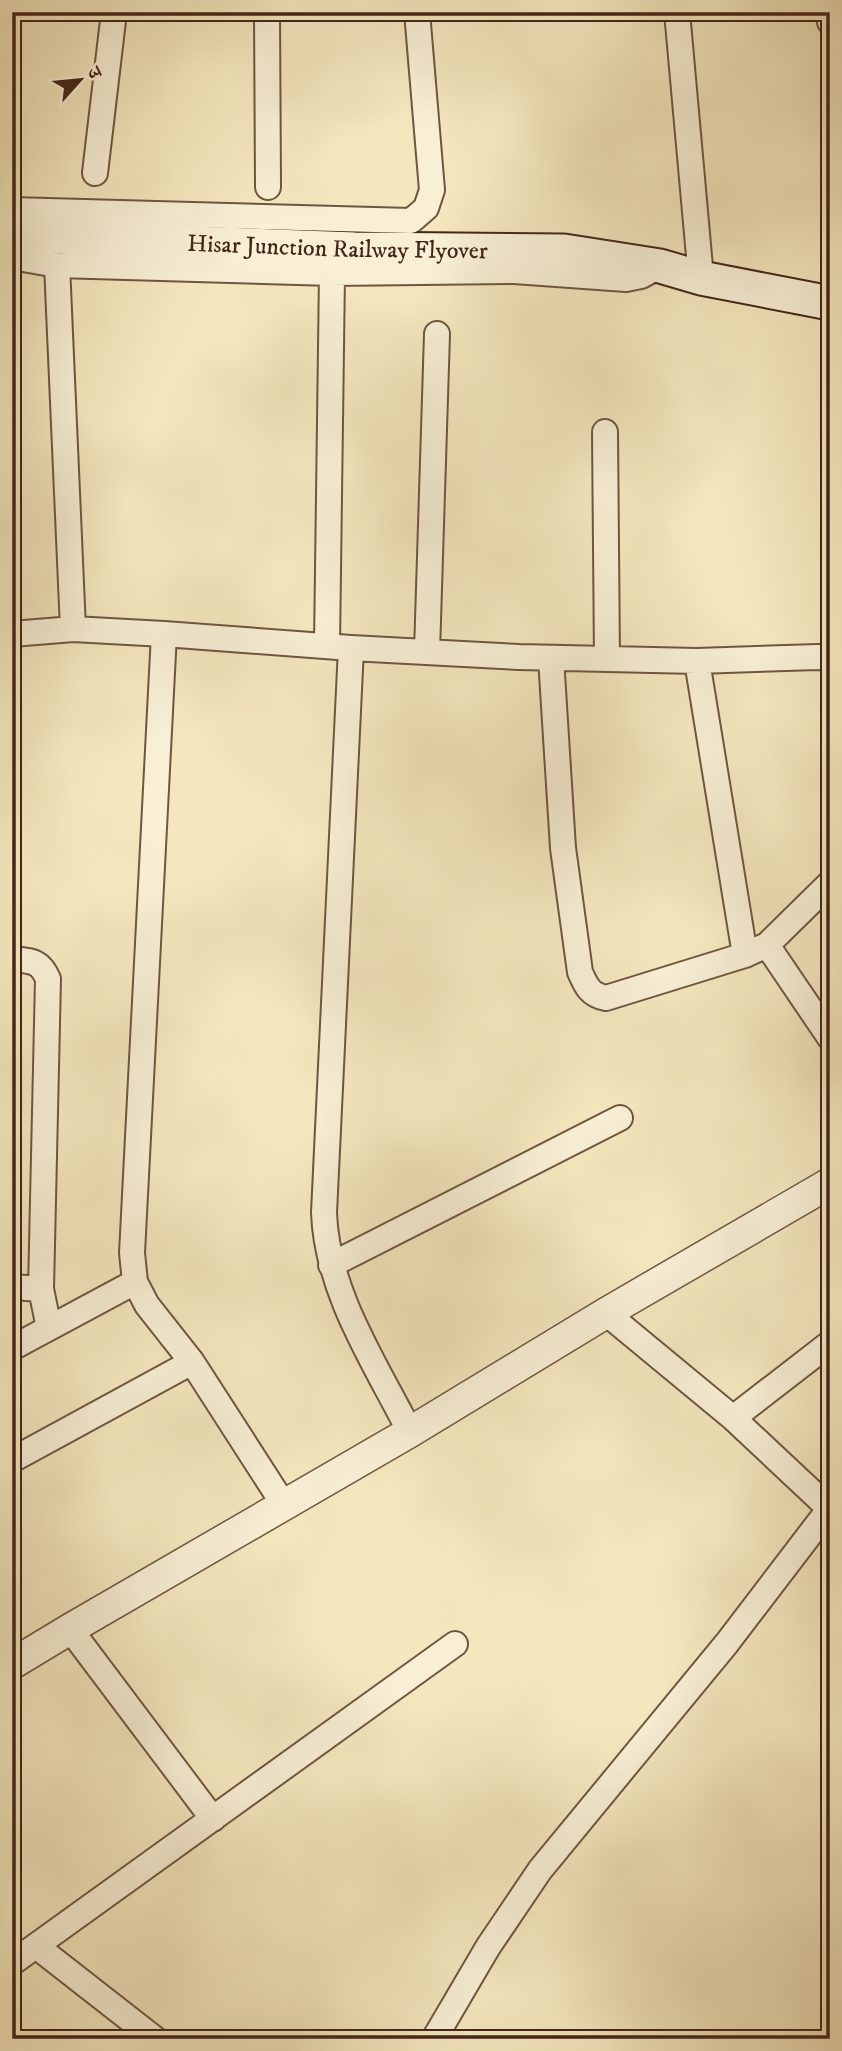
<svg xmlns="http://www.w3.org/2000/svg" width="842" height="2051" viewBox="0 0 842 2051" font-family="'IM FELL DW Pica','Noto Serif Devanagari',serif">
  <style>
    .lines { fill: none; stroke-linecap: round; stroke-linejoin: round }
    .minor-casing { stroke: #6f5642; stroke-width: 28 }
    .tertiary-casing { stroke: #6f5642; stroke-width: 33 }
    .secondary-casing { stroke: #432619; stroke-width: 37 }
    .minor { stroke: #f8efd5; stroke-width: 24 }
    .tertiary { stroke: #f8efd5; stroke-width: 30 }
    .secondary { stroke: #f8efd5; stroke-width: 33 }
    .labels { text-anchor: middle; stroke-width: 5; stroke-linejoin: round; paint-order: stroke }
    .street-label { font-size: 24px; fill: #432619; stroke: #f8efd5 }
  </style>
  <rect width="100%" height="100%" fill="#f4e7be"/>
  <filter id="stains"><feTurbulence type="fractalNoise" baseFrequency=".00286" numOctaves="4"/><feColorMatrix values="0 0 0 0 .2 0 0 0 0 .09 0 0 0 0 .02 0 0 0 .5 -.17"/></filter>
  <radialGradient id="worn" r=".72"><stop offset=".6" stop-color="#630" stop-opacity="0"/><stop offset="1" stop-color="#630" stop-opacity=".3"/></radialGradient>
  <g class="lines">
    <defs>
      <path id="minor" d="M267,12L268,187
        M677,12L701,278
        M828,12L830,22
        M95,173L114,12
        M12,210L411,221L426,208L432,190L417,12
        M12,257L57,265L332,273L514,271L626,279L641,276L660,266
        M57,265L73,629
        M605,432L607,659
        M12,634L73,629L164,634L351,648L519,657L697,661L818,657L830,659
        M164,634L132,1253L135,1282L147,1305L192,1362L284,1505
        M327,645L332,273
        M351,648L324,1213C327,1292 375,1363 410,1432
        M427,652L437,334
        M551,658L563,848L580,972C586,986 590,995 606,998L745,955L767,945L830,883
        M697,661L745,955
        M767,945L830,1038
        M12,959C31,961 40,960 48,979L41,1289L49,1328
        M331,1265L620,1118
        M12,1287L41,1289
        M606,1313L733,1418L830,1509
        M12,1348L135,1282
        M733,1418L830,1343
        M12,1460L192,1362
        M70,1629L213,1819
        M36,1946L155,2039
        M12,1963L455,1644
        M434,2039L488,1947L540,1870L727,1643L830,1508"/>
      <path id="tertiary" d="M12,1664L70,1629L410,1432L606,1313L830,1183"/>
      <g id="secondary">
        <path id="s1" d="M12,232L84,239L355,249L564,251L660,266L701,278L830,303"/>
      </g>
    </defs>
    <use href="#minor" class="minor-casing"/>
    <use href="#tertiary" class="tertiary-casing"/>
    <use href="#secondary" class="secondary-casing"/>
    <use href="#minor" class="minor"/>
    <use href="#tertiary" class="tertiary"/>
    <use href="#secondary" class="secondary"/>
  </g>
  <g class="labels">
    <g class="street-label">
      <text dy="8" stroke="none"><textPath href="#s1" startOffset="326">Hisar Junction Railway Flyover</textPath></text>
    </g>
  </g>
  <rect width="842" height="2051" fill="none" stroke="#f4e7be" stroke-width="42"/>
  <rect x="14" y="14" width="814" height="2023" fill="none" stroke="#432619" stroke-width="3.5"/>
  <rect x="21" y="21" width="800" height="2009" fill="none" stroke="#432619" stroke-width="2"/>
  <g transform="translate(80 80) rotate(63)" stroke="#f8efd5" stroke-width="5" paint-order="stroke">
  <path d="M0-5L12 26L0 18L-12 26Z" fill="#432619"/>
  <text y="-10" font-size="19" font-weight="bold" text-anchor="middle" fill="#432619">उ</text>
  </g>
  <rect width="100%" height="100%" filter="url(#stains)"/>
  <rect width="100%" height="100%" fill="url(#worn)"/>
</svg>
